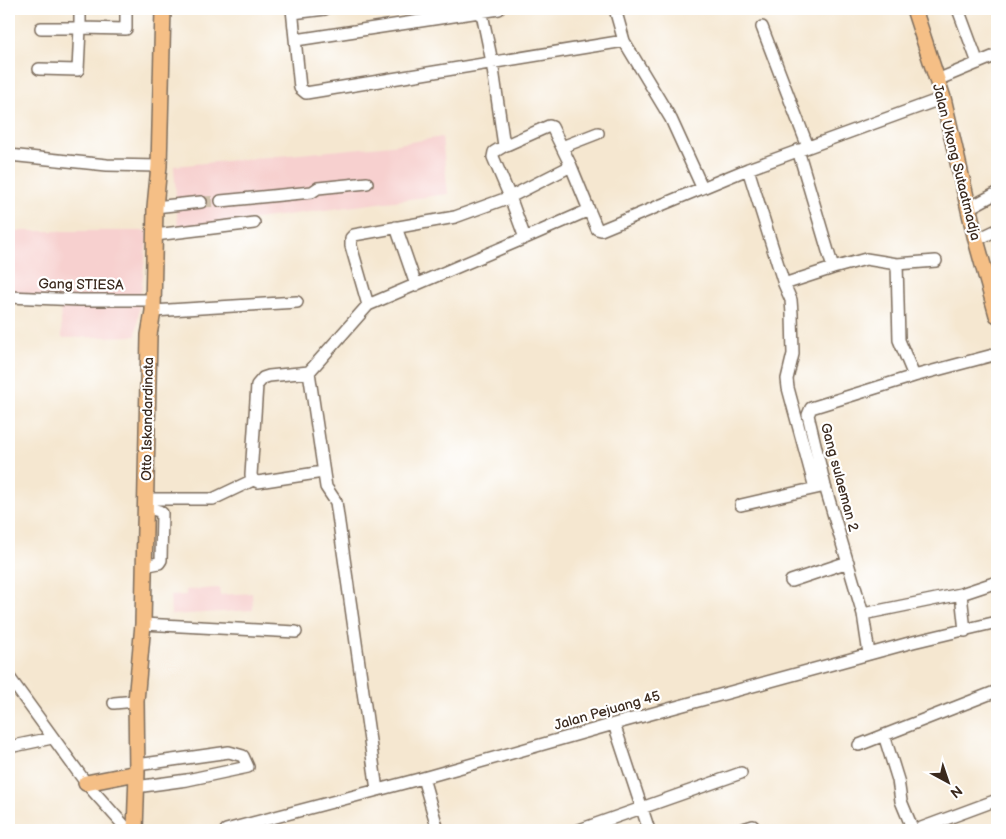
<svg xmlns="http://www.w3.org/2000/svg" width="1006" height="839" viewBox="0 0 1006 839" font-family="'Balsamiq Sans',sans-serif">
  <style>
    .built { fill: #f7d0cf }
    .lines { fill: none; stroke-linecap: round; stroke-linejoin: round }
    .minor-tunnel { stroke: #d0c1ac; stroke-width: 11; stroke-dasharray: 11 5.5; stroke-linecap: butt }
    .minor-casing { stroke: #7c6c5c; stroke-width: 14 }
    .major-casing { stroke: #7c6c5c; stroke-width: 18 }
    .minor { stroke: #fff; stroke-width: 11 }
    .major { stroke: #f5bf86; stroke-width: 15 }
    .labels { text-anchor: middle; stroke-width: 4.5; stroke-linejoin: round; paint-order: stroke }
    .street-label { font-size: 14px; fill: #3b2a1e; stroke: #fff }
  </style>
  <rect width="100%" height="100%" fill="#fff"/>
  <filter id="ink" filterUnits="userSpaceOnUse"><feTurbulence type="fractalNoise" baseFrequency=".02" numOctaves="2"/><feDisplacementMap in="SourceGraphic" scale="10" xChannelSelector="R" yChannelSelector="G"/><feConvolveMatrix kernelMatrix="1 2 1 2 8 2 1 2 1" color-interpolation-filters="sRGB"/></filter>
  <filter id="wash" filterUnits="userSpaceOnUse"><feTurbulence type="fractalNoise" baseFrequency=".0096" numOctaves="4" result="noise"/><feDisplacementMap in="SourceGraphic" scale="20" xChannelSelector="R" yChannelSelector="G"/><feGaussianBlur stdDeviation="1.12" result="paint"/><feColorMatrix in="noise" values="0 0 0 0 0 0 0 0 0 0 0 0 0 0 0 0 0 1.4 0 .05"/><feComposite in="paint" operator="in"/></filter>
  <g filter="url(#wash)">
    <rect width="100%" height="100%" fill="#f5e7d0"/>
    <path class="built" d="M442,137L448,194L178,229L174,166L392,145Z
      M9,231H148L136,336L62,338L60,304L9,298Z
      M219,588L220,595L252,593L253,610L171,615L170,596L186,595V590Z"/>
  </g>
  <g filter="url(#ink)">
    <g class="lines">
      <path class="minor-tunnel" d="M201,202L221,201"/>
      <defs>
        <path id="minor" d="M80,9V28L126,29V9
          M292,9L300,88L306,93L624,41
          M481,9L492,62L504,146
          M615,9L624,41L671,119L702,187
          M958,9L978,63
          M293,13L325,9
          M762,27L808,147
          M296,40L499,9
          M39,69L78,70L80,28H41
          M937,80L997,55
          M562,147L598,133
          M9,155L107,165L159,166
          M571,166L589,210
          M748,169L784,284L791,300L792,314L793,354L787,379L788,388L815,488
          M221,201L312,192L318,188L367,183
          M155,207L201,202
          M969,208L997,193
          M396,227L416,285
          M155,235L254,223
          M525,238L589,210L597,229L601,230L748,169L943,98
          M976,240L997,230
          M897,264L936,261
          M833,268L866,259L897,264L899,340L914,376
          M784,284L833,268L798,150
          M9,297L80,300H153
          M368,305L351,246V238L354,235L455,217L510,197L493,157L494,152L504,146L549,126L552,127L571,166L510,197L525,238L368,305L309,372L326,487L336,502L377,790
          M153,311L297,302
          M309,372L269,376L263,378L257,385L251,475L253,480L258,482L323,472
          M145,499H213L253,480
          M741,505L821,487
          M144,566L159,563L161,560L162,513L159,511L145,507
          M791,581L848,562
          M961,594L965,631
          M863,614L961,594L997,582
          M143,624L296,632
          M869,654L863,614L825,486L808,415L811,408L914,376L997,354
          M9,677L86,783L128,830
          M114,703L136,701
          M614,724L649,830
          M884,735L898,780L901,801L913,830
          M859,745L997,691
          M9,747L52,738
          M423,778L438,830
          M136,787L187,780L248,767L243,756L229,752L137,765
          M226,830L423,778L614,724L913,642L997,622
          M579,830L741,773
          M740,830L753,826
          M916,830L997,800"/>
        <path id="major" d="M914,9L943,98L976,240L997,315
          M86,783L137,773
          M135,830L137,773L136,701L143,624L149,335L153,311L155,207L159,166L163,9"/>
      </defs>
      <use href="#minor" class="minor-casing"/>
      <use href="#major" class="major-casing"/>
      <use href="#minor" class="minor"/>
      <use href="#major" class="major"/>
    </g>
  </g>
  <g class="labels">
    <g class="street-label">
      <text transform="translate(957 162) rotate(76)" y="5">Jalan Ukong Sutaatmadja</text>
      <text transform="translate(81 284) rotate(1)" y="5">Gang STIESA</text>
      <text transform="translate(147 419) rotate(-89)" y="5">Otto Iskandardinata</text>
      <text transform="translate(840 477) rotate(75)" y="5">Gang sulaeman 2</text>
      <text transform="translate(607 710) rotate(-16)" y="5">Jalan Pejuang 45</text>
    </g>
  </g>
  <rect width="1006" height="839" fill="none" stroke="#fff" stroke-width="30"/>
  <g transform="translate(948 782) rotate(140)" stroke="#ffffff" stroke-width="4" paint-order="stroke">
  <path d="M0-4L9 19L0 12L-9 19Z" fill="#3b2a1e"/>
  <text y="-8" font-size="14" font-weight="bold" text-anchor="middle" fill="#3b2a1e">N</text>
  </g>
</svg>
